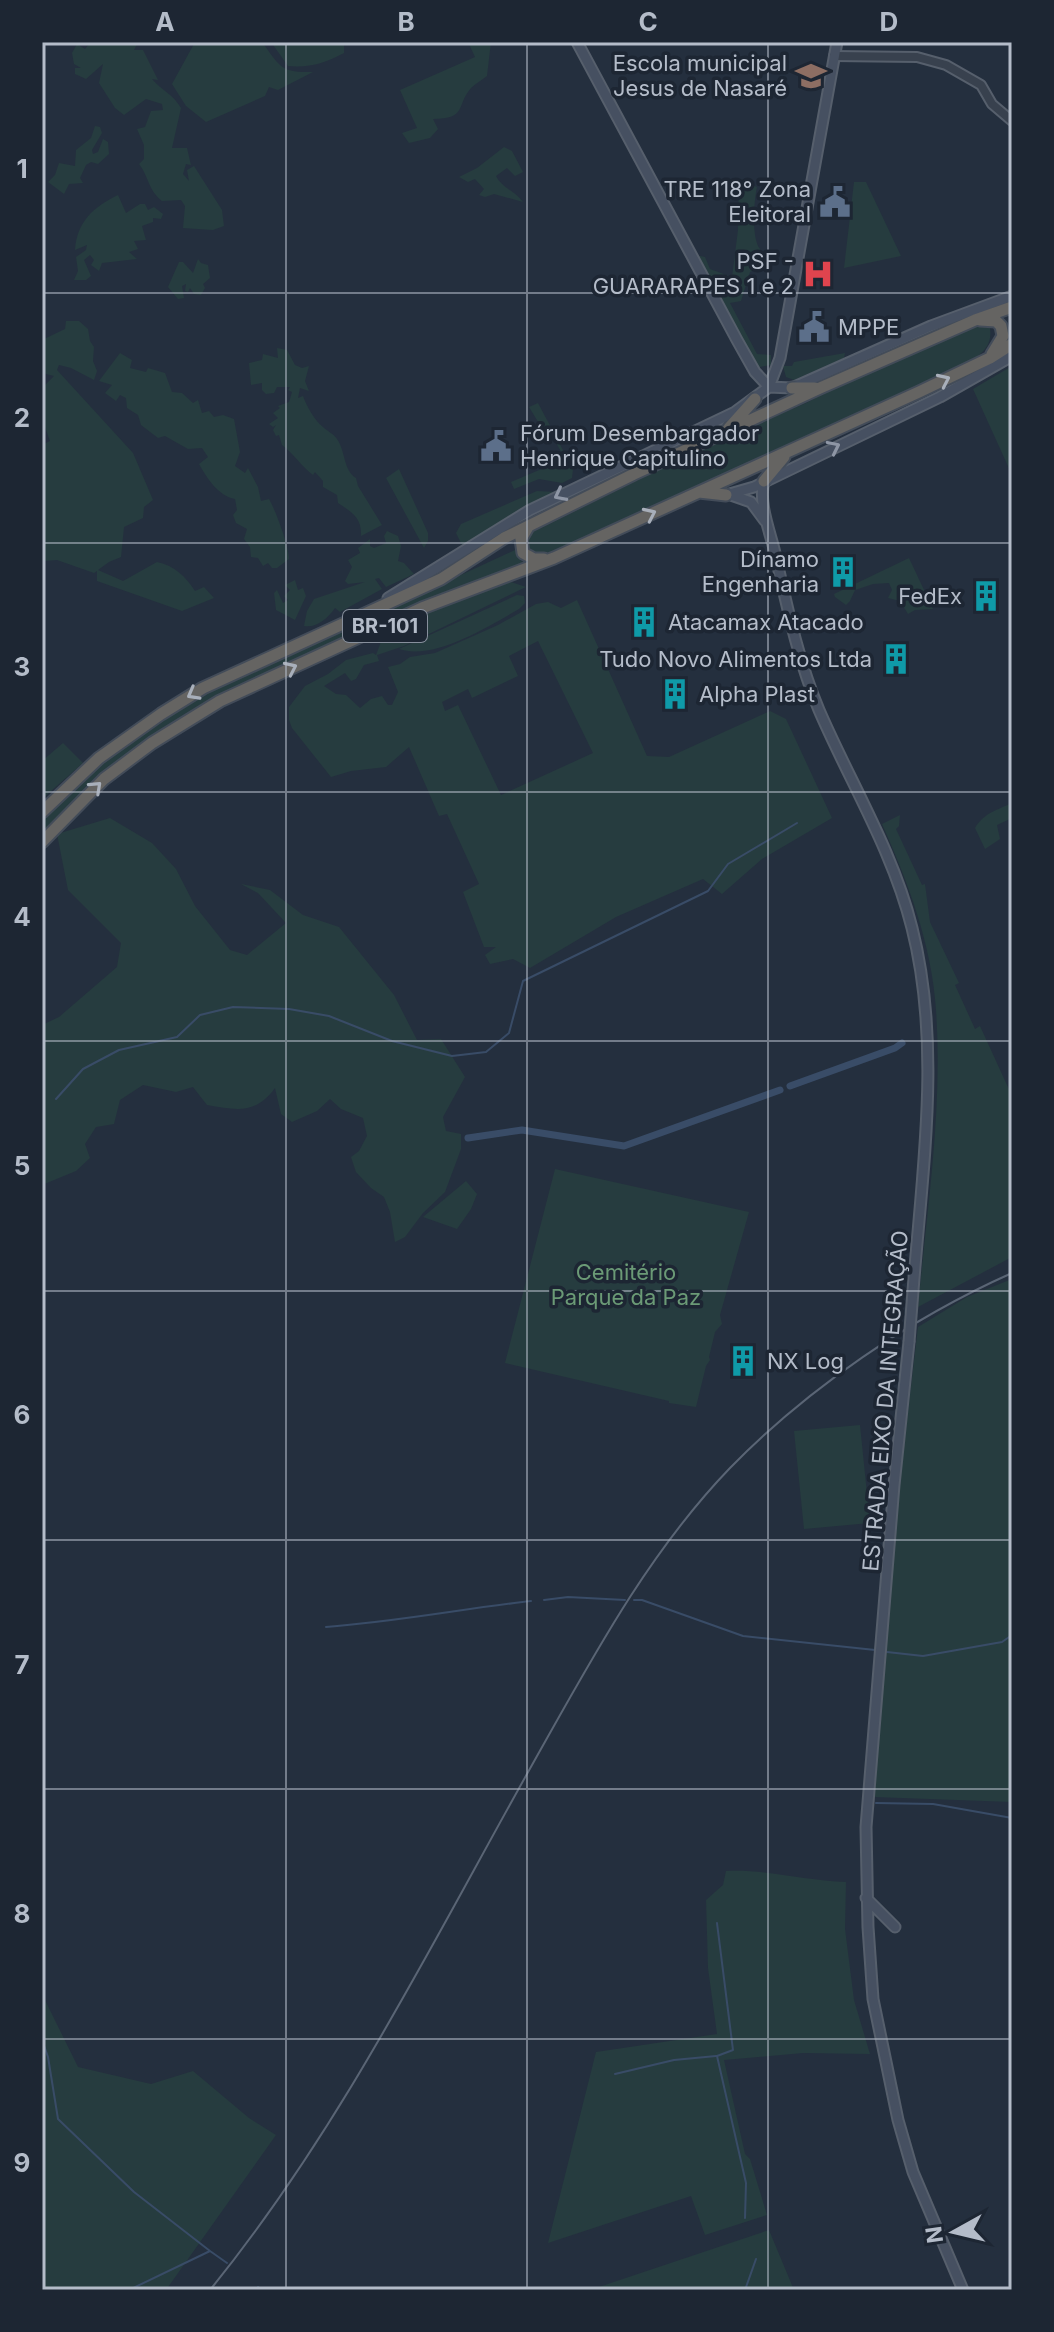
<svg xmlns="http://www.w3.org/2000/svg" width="1054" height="2332" viewBox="0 0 1054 2332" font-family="Inter,sans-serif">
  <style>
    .green { fill: #263c3f; fill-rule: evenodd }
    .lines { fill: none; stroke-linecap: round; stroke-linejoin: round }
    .stream { stroke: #394c67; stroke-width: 2 }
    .canal { stroke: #394c67; stroke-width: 7 }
    .tertiary-casing { stroke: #565f6c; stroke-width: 12 }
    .secondary-casing { stroke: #565f6c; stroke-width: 13 }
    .trunk-casing { stroke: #434c59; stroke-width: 15 }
    .tertiary { stroke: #38414e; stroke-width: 8 }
    .secondary { stroke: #465061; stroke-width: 9 }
    .trunk { stroke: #656462; stroke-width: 11 }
    .tram { stroke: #5a6575; stroke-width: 2 }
    .secondary-bridge-casing { stroke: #565f6c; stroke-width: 13; stroke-linecap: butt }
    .secondary-bridge { stroke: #465061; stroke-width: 9 }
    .oneway { stroke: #a8afba }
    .oneway2 { stroke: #8e96a5 }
    .grid { fill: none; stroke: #b4bcc9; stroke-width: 2; stroke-opacity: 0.55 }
    .labels { text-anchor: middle; stroke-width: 7; stroke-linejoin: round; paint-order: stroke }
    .shield { fill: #1d2633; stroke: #878f9c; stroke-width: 2 }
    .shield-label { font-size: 20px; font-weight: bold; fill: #b4bcc9 }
    .poi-label { font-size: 22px; fill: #b4bcc9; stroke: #1d2633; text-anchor: end }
    .park-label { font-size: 22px; fill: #6b9a76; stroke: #1d2633 }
    .street-label { font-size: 22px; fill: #b4bcc9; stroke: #1d2633 }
    .neatline { fill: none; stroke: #b4bcc9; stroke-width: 3 }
    .grid-label { font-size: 26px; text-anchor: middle; font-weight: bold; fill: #b4bcc9 }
  </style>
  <rect width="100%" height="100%" fill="#242f3e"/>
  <path class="green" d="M91,42H138L134,50H143L158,80L152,79C161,90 173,94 181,108L172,148H187L191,165L186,164L183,174L189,181L187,170L194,166L222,210L224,226L213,230L183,228L185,206L181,200L162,201C148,190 149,177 139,164L144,159V145L137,129L145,127L151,111L163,110L162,104L146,99L124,115L115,108L99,83L103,64L86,79L75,74V68H81L74,64L72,53L77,44L85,49Z
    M195,42H262C280,66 280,73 313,72L278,90L269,87L265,96L206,122L186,106L172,84Z
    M271,42H344V53C325,63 310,68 288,66Z
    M468,42H491L487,76C482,80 475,84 471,88C455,107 468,118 433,119L438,129L430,138L409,143L402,133L417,128L400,90L475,57Z
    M95,126L100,127L102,133L92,150L93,154L98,152L103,139L108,142L109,154L98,164L91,162L86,165L80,178L83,183L69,184L64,194L48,182L55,175L59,163L75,166L76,150L91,138Z
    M504,147L512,151L523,172L515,176L507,168L496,176C502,188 515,191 523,202L494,194L485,197L479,195L484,189L475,179L468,182L459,177L477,168Z
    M739,180L757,187C754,200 751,238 760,249L759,268L750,272L741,301L730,303L757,354L771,355V365L754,368L690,254L705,257L710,269L732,277L738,230Z
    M854,182H866L901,256L844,268Z
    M118,195L126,213L140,204H145L148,210L154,207L163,214L161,219L153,218V222L142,226L146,240L134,241L138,249L129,252L137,259L102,263L99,271L91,265L94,260L90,255L84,260L91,276L86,280H74L78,271L76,257L86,250L87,245L75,250C77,222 93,207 118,195Z
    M198,259L201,263L208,265L210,278L203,284L205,288L201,295L194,294L190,288L188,292L185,291L186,284L182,286L184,298L178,299L168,287L179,262H183L193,273Z
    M66,321H79L88,329L90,341L94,347L93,361L97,371L94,380L71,368L59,365L57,370L133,453L153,500L144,507L143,518L124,527L121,557L109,562L98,570L123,581L157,562C175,566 185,576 195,591L204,587L214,598L182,611L97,581V571L94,573L57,560L45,561L42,558V445L50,441L42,419V388L54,376L42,373V337L44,339L65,329Z
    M973,322L990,328C994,353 969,361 951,371L545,556L534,554L528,545L529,534L719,440L806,403L890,359Z
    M277,348L287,350L295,365L302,368L309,366L305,381L309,391L300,388L298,398L303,396C306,405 315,421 323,427C327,431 334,434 337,439C346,452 343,470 356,478L358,486L382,525L361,536C362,517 351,512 338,503L337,495L323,487V481L315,472L313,475C301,466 294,454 282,445L279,435L276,436L273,430L276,425L273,427L269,424L278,418L273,413L280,408L278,406L289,402L292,392L288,390L290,387H277L274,393L266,394L262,390V383L251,385L249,363L262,360L263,354L278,358Z
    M120,353L132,360L130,368L146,372L148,368L165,373L172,392L182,393L193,403L198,400L202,413L209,411L214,417L223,415L234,419L240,452L235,466L245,473L248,468L258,487L261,501L269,499C276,511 289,547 289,559L277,568H272L268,563L263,566L258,558L251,557L250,547L244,539L247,529L236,523L233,515L237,510L235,499C218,496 207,478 199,464L208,457L202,448L188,449L165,436L158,438L141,425L138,415L127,408L126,398L120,395L116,401L105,393L112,385L99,381Z
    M845,353L844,358L794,380L786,377L783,366H792L794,362Z
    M1012,366V475L973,389Z
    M538,403L573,469L572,478L562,483L539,479L514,489L511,482L565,459L553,437L540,443L543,430L529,407Z
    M399,469L428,533V541L424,548L386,478Z
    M537,491L557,492L462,545L456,533L461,524Z
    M387,531L398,536L401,546L398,561L404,563L414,574L386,587L379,578L375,579L382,589L340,612L335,608C327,619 317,628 304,626L307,611L314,599L365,582L348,584L345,581L352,567L348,560L360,553L358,548L370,539V546L374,548L386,543L384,536Z
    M515,550L521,561L529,565L412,606L212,698C143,737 96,775 42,833V820L64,795L116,750L197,697Z
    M909,558L933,609L915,610L908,614L900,601L888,598L892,590L889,583L873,584L855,590L850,601L846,605L835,597L834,594Z
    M295,580L298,590L303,588L306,596L295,620L276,610L274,593L277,590L283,603L288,600L284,596L290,590L285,585Z
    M511,582L526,587L404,646L377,655L379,661L364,665L356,679L351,681L345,673L324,686L336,694L346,695L360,708L371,699L382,696L388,705H392L398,692L388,667L400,664L410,657L435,653L498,625L536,604L548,602L561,608L577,600L647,756L669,757L770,711L786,719L832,818L762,859L722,894L703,879L616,917L530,968L513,959L490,964L485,955L496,947H484L463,892L479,884L447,814L439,816L409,747L386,767L351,771L331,777L292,728L289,720V707L305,686L328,674L346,660L373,653L376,655L382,639L434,606ZM538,641L593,753L501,795L458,705L445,711L442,702L468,689L472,698L518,676L509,656Z
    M517,595L524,596L525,603L519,609C489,626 434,661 399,649Z
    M63,743L83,763L42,799V761Z
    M1012,803V818L997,825L1000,839L985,849L975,828C984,813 997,810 1012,803Z
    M900,815L899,826L896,829L922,885L925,884L930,922L959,983L955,985L975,1029L980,1026L1012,1096V1257L918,1307C927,1209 943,1108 936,1010C932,945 908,882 882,824Z
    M110,818L152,843L176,869L195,906L230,950L247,955L286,923L258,893L241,884L270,890L303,915L339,927L394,995L417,1040L441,1039L465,1077L443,1117L446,1131L461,1134V1149L445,1192L423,1213L405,1237L395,1242L390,1212L384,1197L371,1188L356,1172L351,1157L359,1151L367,1136L363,1118L341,1109L330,1099L317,1111L292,1122L281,1114L275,1088C255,1115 237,1110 207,1105L193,1087L176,1092L143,1085L120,1100L114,1124L96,1127L85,1144L90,1158L76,1171L42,1185V1025L59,1017L117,967L121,943L68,890L57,834Z
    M555,1169L749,1212L720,1315L722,1324L715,1332L709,1357L710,1360L706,1366L696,1407L669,1403V1401L505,1363Z
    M466,1181L477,1194L471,1209L457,1229L423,1217Z
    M1012,1279V1802L874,1797L900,1479L918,1327L967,1297Z
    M860,1425L870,1523L804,1529L794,1431Z
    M726,1871C767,1869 806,1881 846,1882L845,1929L854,2000L870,2054L803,2053L724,2060L745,2154L750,2159L767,2215L705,2235L691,2196L548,2243L596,2052L717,2034L708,1968L706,1900L723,1885Z
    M42,1994L78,2067L151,2084L193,2071L249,2118L276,2135L166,2290H42Z
    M769,2230L794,2290H590Z"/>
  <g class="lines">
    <path class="stream" d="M56,1099L83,1069L119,1050L177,1037L200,1015L233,1007L289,1009L329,1016L392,1041L452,1056L486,1052L509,1033L523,981L708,891L728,864L797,823
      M544,1600L568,1597L625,1600
      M634,1600H642L743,1636L875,1650
      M326,1627C395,1622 462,1609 531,1601
      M887,1652L923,1656L1002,1642L1012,1635
      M876,1803L933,1804L1012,1818
      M717,1923L733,2050L717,2056L746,2183L745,2218
      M42,2040L48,2057L58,2119L134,2192L210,2251
      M615,2074L674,2060L716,2056
      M258,2287L262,2290
      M129,2290L210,2251L227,2263
      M745,2290L756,2259"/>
    <path class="canal" d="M790,1086L895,1048L902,1043
      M468,1138L522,1130L624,1146L780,1090"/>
    <defs>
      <path id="tertiary" d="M834,56L917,57L946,65L981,85L992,104L1012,121"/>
      <path id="secondary" d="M577,42L737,340L755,372L769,387
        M769,387L780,358L837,42
        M764,481C758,503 770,531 775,553C787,606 798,660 819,710C850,782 893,851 912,928C942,1046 922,1171 913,1291
        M726,495L754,487L940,397L1012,356
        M731,495L751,502L765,521
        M388,598L530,510L735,412L769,387L792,388L931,326L1012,296
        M909,1342L894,1485L866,1827L868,1927L873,1999L898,2120L913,2172L963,2290
        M866,1898L895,1927"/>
      <path id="trunk" d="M980,320L996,321L1001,326L1003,336L992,354
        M792,388H815
        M729,428L755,399
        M764,481L784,457
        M699,492L726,495
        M528,527L521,539L523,553L534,559H544
        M42,812L99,758L161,714L203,688L441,579L504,538L634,474L820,388L975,320L1012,307
        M42,842L104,779L152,743L220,701L422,608L554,558L919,392L990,358L1012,344"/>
    </defs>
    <use href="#tertiary" class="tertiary-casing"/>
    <use href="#secondary" class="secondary-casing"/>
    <use href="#trunk" class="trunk-casing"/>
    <use href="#tertiary" class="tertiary"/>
    <use href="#secondary" class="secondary"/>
    <use href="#trunk" class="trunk"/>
    <path class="tram" d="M210,2290C340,2130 432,1943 532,1765C590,1662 647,1554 730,1468C808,1388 911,1318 1012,1273"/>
    <defs>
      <path id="secondary-bridge" d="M909,1342L913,1291"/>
    </defs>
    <use href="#secondary-bridge" class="secondary-bridge-casing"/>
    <use href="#secondary-bridge" class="secondary-bridge"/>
  </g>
  <defs><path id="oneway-chevron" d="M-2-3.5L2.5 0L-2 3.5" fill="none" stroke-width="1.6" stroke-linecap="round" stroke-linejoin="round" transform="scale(2)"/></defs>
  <g class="oneway">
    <use href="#oneway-chevron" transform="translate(944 380) rotate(-25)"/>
    <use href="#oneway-chevron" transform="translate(650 514) rotate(-25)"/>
    <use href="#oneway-chevron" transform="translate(291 668) rotate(-25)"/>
    <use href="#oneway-chevron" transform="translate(193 694) rotate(151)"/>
    <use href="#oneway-chevron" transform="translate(96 787) rotate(-43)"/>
  </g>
  <g class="oneway2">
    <use href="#oneway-chevron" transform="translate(834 447) rotate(-26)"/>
    <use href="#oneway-chevron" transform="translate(560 495) rotate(153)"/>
  </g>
  <path class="grid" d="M286,42V2290M527,42V2290M768,42V2290M42,293H1012M42,543H1012M42,792H1012M42,1041H1012M42,1291H1012M42,1540H1012M42,1789H1012M42,2039H1012"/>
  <defs>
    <symbol id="school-bare" viewBox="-9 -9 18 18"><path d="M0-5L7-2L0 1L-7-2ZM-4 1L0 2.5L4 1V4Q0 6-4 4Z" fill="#8d6e63" stroke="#1d2633" stroke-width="2.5" paint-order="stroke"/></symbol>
    <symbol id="civic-bare" viewBox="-9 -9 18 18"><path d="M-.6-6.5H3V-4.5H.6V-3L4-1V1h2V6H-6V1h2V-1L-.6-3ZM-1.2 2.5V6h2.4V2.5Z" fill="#5c6f8a" stroke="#1d2633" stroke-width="2.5" paint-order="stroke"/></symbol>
    <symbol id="hospital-bare" viewBox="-9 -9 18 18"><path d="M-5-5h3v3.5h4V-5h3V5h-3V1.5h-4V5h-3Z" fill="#e0444e" stroke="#1d2633" stroke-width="2.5" paint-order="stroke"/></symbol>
    <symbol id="building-bare" viewBox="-9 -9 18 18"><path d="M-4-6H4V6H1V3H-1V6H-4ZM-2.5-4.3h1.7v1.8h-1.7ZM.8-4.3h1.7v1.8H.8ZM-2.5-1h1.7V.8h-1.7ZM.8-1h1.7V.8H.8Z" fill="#0f9aa8" stroke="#1d2633" stroke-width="2.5" paint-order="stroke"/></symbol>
  </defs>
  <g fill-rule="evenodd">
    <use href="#school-bare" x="789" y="54" width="44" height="44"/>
    <use href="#civic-bare" x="813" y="180" width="44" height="44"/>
    <use href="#hospital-bare" x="796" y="252" width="44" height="44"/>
    <use href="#civic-bare" x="792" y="305" width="44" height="44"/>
    <use href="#civic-bare" x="474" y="424" width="44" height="44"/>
    <use href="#building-bare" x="821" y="550" width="44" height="44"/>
    <use href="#building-bare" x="964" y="574" width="44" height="44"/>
    <use href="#building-bare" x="622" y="600" width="44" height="44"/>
    <use href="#building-bare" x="874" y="637" width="44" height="44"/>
    <use href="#building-bare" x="653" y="672" width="44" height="44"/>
    <use href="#building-bare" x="721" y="1339" width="44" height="44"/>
  </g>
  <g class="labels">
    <rect class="shield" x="343" y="610" width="84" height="32" rx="6"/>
    <g class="shield-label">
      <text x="385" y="633">BR-101</text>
    </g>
    <g class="poi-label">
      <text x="787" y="71">Escola municipal<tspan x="787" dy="25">Jesus de Nasaré</tspan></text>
      <text x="811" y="197">TRE 118° Zona<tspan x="811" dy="25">Eleitoral</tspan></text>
      <text x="794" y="269">PSF -<tspan x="794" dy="25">GUARARAPES 1 e 2</tspan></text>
      <text x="838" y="335" text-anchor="start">MPPE</text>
      <text x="520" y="441" text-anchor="start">Fórum Desembargador<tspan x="520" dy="25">Henrique Capitulino</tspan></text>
      <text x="819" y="567">Dínamo<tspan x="819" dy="25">Engenharia</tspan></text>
      <text x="962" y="604">FedEx</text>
      <text x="668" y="630" text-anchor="start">Atacamax Atacado</text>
      <text x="872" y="667">Tudo Novo Alimentos Ltda</text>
      <text x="699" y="702" text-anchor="start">Alpha Plast</text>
      <text x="767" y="1369" text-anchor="start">NX Log</text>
    </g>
    <g class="park-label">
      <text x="626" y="1280">Cemitério<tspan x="626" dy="25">Parque da Paz</tspan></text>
    </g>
    <g class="street-label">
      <text transform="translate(885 1401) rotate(-85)" y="8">ESTRADA EIXO DA INTEGRAÇÃO</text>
    </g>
  </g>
  <rect width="1054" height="2332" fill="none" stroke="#1d2633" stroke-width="88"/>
  <g transform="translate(954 2232) rotate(262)" stroke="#1d2633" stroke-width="6" paint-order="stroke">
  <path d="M0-6L14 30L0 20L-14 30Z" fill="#b4bcc9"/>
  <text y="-12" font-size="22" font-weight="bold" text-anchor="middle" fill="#b4bcc9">N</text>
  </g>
  <rect x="44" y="44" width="966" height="2244" class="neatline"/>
  <g class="grid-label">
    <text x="165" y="31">A</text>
    <text x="406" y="31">B</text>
    <text x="648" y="31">C</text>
    <text x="889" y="31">D</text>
    <text x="22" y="178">1</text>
    <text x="22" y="427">2</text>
    <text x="22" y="676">3</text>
    <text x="22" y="926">4</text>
    <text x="22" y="1175">5</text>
    <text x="22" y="1424">6</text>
    <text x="22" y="1674">7</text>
    <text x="22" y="1923">8</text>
    <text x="22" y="2172">9</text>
  </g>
</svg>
